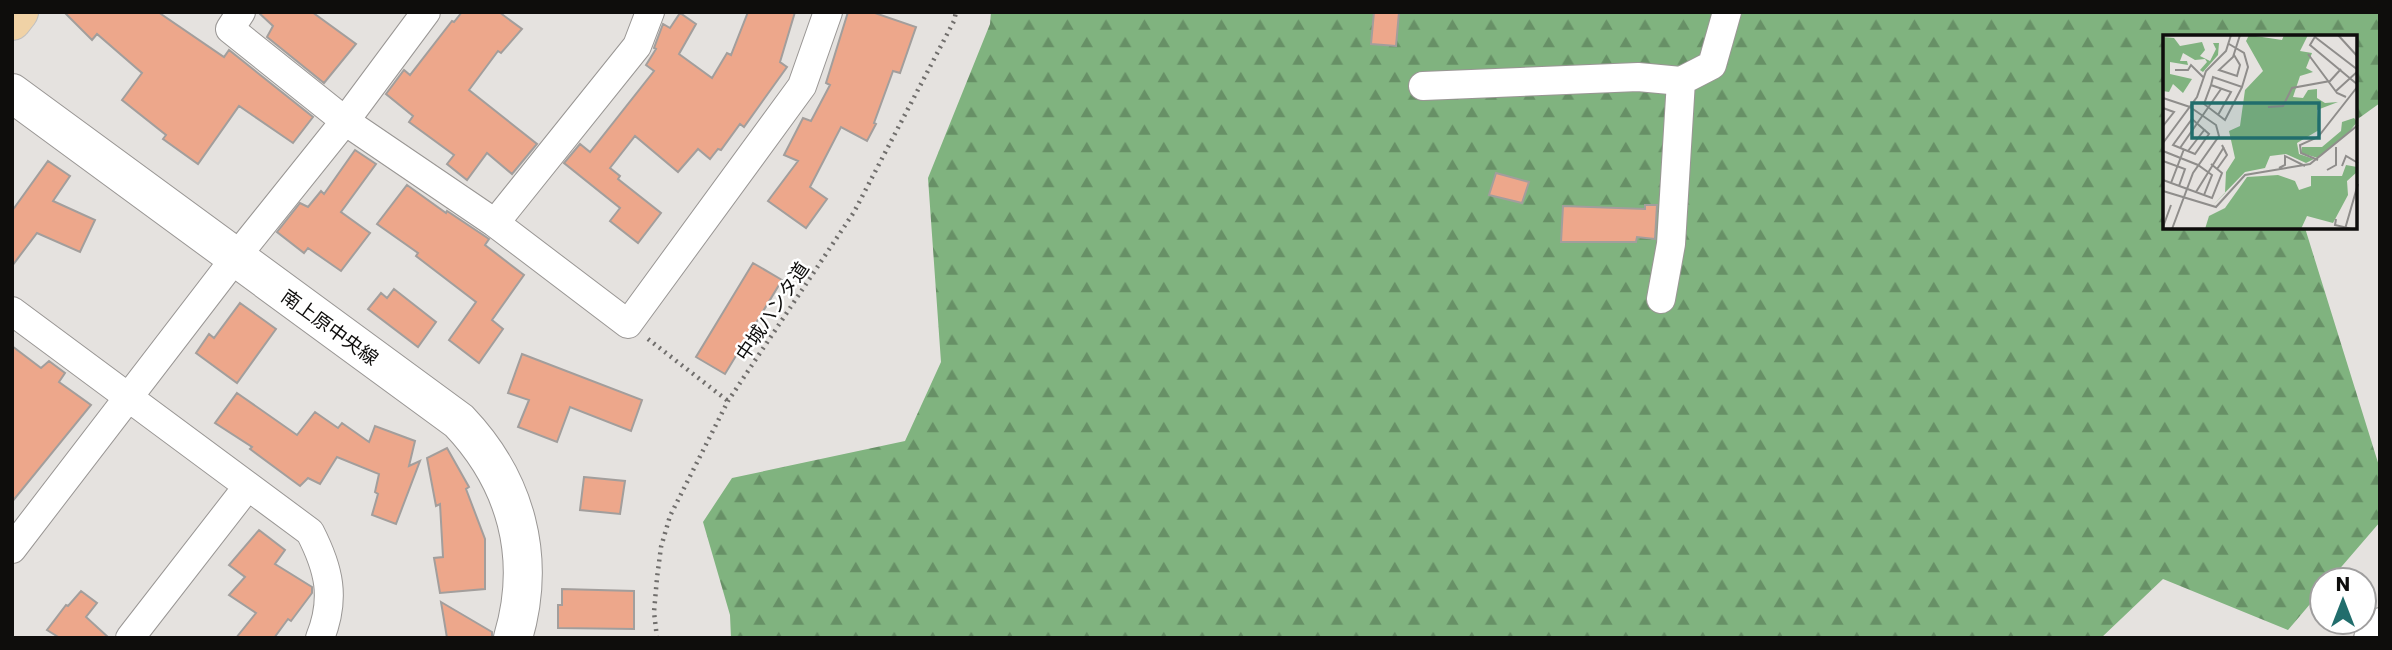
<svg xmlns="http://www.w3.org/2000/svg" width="2392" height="650" viewBox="0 0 2392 650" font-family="Poppins,'Noto Sans JP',sans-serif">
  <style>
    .forest { fill: url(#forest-firs) }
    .building { fill: #eda78b; stroke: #a29e9c; stroke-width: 2 }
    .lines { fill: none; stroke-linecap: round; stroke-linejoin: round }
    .street-casing { stroke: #999694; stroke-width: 30 }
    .secondary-casing { stroke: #999694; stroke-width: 40 }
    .primary-casing { stroke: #c0c0c0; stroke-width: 40 }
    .path { stroke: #706e6c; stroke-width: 4.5; stroke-dasharray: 2 5; stroke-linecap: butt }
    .street { stroke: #fff; stroke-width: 28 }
    .secondary { stroke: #fff; stroke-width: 38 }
    .primary { stroke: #f0d2a6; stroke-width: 38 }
    .labels { text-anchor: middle; stroke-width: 5; stroke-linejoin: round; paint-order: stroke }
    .street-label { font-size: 19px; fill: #0e0d0c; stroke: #fff }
    .inset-road { fill: none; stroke: #8f8d8b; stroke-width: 2 }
    .view { fill: #216d6c; fill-opacity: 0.15; stroke: #216d6c; stroke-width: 3.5 }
    .inset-edge { fill: none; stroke: #0e0d0c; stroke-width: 3.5 }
  </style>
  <defs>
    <pattern id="forest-firs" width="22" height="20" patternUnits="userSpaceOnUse" patternTransform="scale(1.75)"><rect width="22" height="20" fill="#80b37f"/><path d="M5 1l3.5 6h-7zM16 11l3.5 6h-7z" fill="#679066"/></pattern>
  </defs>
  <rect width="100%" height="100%" fill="#e5e2df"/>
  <path class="forest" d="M991,12H2380V103L2355,121V37H2164V228H2305L2380,469V522L2330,580H2322V590L2288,630L2163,579L2101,638H731L730,615L703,522L732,478L905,441L941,362L928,178L990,24Z"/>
  <path class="building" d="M64,12H158L224,57L229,50L313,117L293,143L239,106L198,164L163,139L166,135L122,100L142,73L97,34L92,40Z
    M258,12H312L356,44L324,83L267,37L273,26Z
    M462,12H499L522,29L501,53L498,51L469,90L537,144L512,174L487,153L467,180L447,164L454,155L409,122L413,116L386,94L404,70L410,75L452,21L454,22Z
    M748,12H795L780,62L787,67L744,127L740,124L721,150L718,149L710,159L698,149L678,172L635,136L610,168L620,176L618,179L661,213L638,243L610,221L620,208L564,163L580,144L590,152L654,71L646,65L656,49L654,48L663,24L670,28L680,13L696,24L679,54L712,78L727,53L731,55Z
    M848,12H872L916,27L900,73L893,71L874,123L876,124L867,141L841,127L810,187L827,199L806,228L768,201L798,161L784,155L803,118L811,121L830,85L826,83Z
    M1374,12H1399L1396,46L1371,44Z
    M355,150L376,164L341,212L370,233L341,271L308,248L304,253L277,232L300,203L308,207L321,191L324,194Z
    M48,161L70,176L53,201L95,220L80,252L37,233L12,266V211Z
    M1496,173L1529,182L1522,203L1489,195Z
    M407,185L446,213L447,211L489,239L485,245L524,275L492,320L503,329L479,363L449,340L476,302L416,256L418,253L377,224Z
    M1645,205H1657L1655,239L1637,237L1636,242H1561L1563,206L1645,209Z
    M753,263L782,280L725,374L696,357Z
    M394,289L436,322L418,347L368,309L381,293L387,298Z
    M240,303L276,329L237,383L196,353L209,334L214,338Z
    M12,346L41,368L49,361L65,373L59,382L91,405L12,502Z
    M522,354L642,400L631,431L570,407L557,442L518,427L529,400L508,393Z
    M237,393L297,435L315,412L338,428L342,423L369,442L375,426L415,441L409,466L420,461L396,524L372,515L378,494L375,492L379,474L337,457L320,484L308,478L300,486L250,449L252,447L215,423Z
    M447,448L469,487L466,489L485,539V589L440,593L434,558L443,557L440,504L436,506L427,458Z
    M584,477L625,481L620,514L580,510Z
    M259,530L285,550L275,564L312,587V593L291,621L288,619L274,638H236L256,613L229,595L245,577L229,565Z
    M562,589L634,591V629L558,628V605H562Z
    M81,591L97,603L86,617L109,638H60L47,630L66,605L68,606Z
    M441,602L492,632V638H447Z"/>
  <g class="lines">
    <defs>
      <path id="street" d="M241,12L230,29L345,121L495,223L628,324L802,86L828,12
        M1423,86L1638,77L1681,81L1712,65L1727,12
        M495,223L637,46L650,12
        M1661,299L1671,244L1681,81
        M12,311L310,532C329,569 336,598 320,638
        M12,549L236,257L345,121L426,12
        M130,638L248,486
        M2368,638L2380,622"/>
      <path id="secondary" d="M12,93L459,421C516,481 537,557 513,638"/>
      <path id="primary" d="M12,21L19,12"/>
    </defs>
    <use href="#street" class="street-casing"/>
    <use href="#secondary" class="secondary-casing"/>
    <use href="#primary" class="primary-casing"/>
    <path class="path" d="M648,339L728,401
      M657,638L654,612L657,578L661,547L670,516L728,401L854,212L954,21L956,12"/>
    <use href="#street" class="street"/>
    <use href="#secondary" class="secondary"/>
    <use href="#primary" class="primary"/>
  </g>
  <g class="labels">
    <g class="street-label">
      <text transform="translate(772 311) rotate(-56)" y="7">中城ハンタ道</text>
      <text transform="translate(330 327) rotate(36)" y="7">南上原中央線</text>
    </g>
  </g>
  <g transform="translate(2163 35)">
    <rect width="194" height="194" fill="#e5e2df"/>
    <path d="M86,0L119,5L121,0H145L137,16L149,18L143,33L150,37L137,41L130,62L140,63L145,55L154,54V63L162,68L175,67L154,75L156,95L134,108L136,119L151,124L143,128L123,119L107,121L102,133L82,137L50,170L62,158L63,137L72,123L66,96L77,91L82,55L100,36L83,6ZM0,2L11,3L17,11L39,7L42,15L37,21L47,26L53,14L50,8H56L55,20L40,37L37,35L44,27L42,24L32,25L20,18L17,26H24L25,30L7,27V39L29,44L20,58L10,49L6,57L0,56ZM191,83L194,87L187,96L155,123L138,118L139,112H159L178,96L179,87ZM183,130L194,132V137L184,146L185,160L170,188L144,181L138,194H42L46,181L62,173L84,142L115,140L132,146L136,155L148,151V141H179Z" fill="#80b37f"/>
    <path class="inset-road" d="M153,0L147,10L195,50M175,0L195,22M152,2L195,35M145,19L174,58L183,62M71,20L77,30L74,41L56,35L70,22L77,0M12,35H25L28,30L40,42M48,50L41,69L62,85L79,52M173,56L195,36M0,63L27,72M105,72L120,71L129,53L167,46L178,34M0,73L11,77L0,91M55,80L68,57L48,50L50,42L79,52L85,32L81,18L66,9M29,84L46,99L32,119L10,110ZM0,108L34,62L43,36L63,16L68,0M17,113L58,54M0,116L35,130L49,140L41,160M25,116L42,94M155,125L138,118L137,110L155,102L195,51M0,126L22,134L16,151M179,131L183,121L195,128M116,133L122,130V121L142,131M54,134L64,120L59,110M164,135L173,130V112M0,145L49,163L59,138L48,129M8,148L21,114M0,156L53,172L82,140L147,129L195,90M33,157L61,112M173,184L172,190L189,194M0,192L8,170M9,194L30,138L56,101L53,90L27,72M182,194L195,149"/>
    <path class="view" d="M29,68H156V103H29Z"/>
    <rect width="194" height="194" class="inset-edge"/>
  </g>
  <rect width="2392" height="650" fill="none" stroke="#0e0d0c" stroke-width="28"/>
  <g transform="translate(2343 601)"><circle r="33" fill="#ffffff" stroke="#9f9e9e" stroke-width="2"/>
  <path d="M0-5L12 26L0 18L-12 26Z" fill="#216d6c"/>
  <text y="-10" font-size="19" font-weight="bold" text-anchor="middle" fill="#0e0d0c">N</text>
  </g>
</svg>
